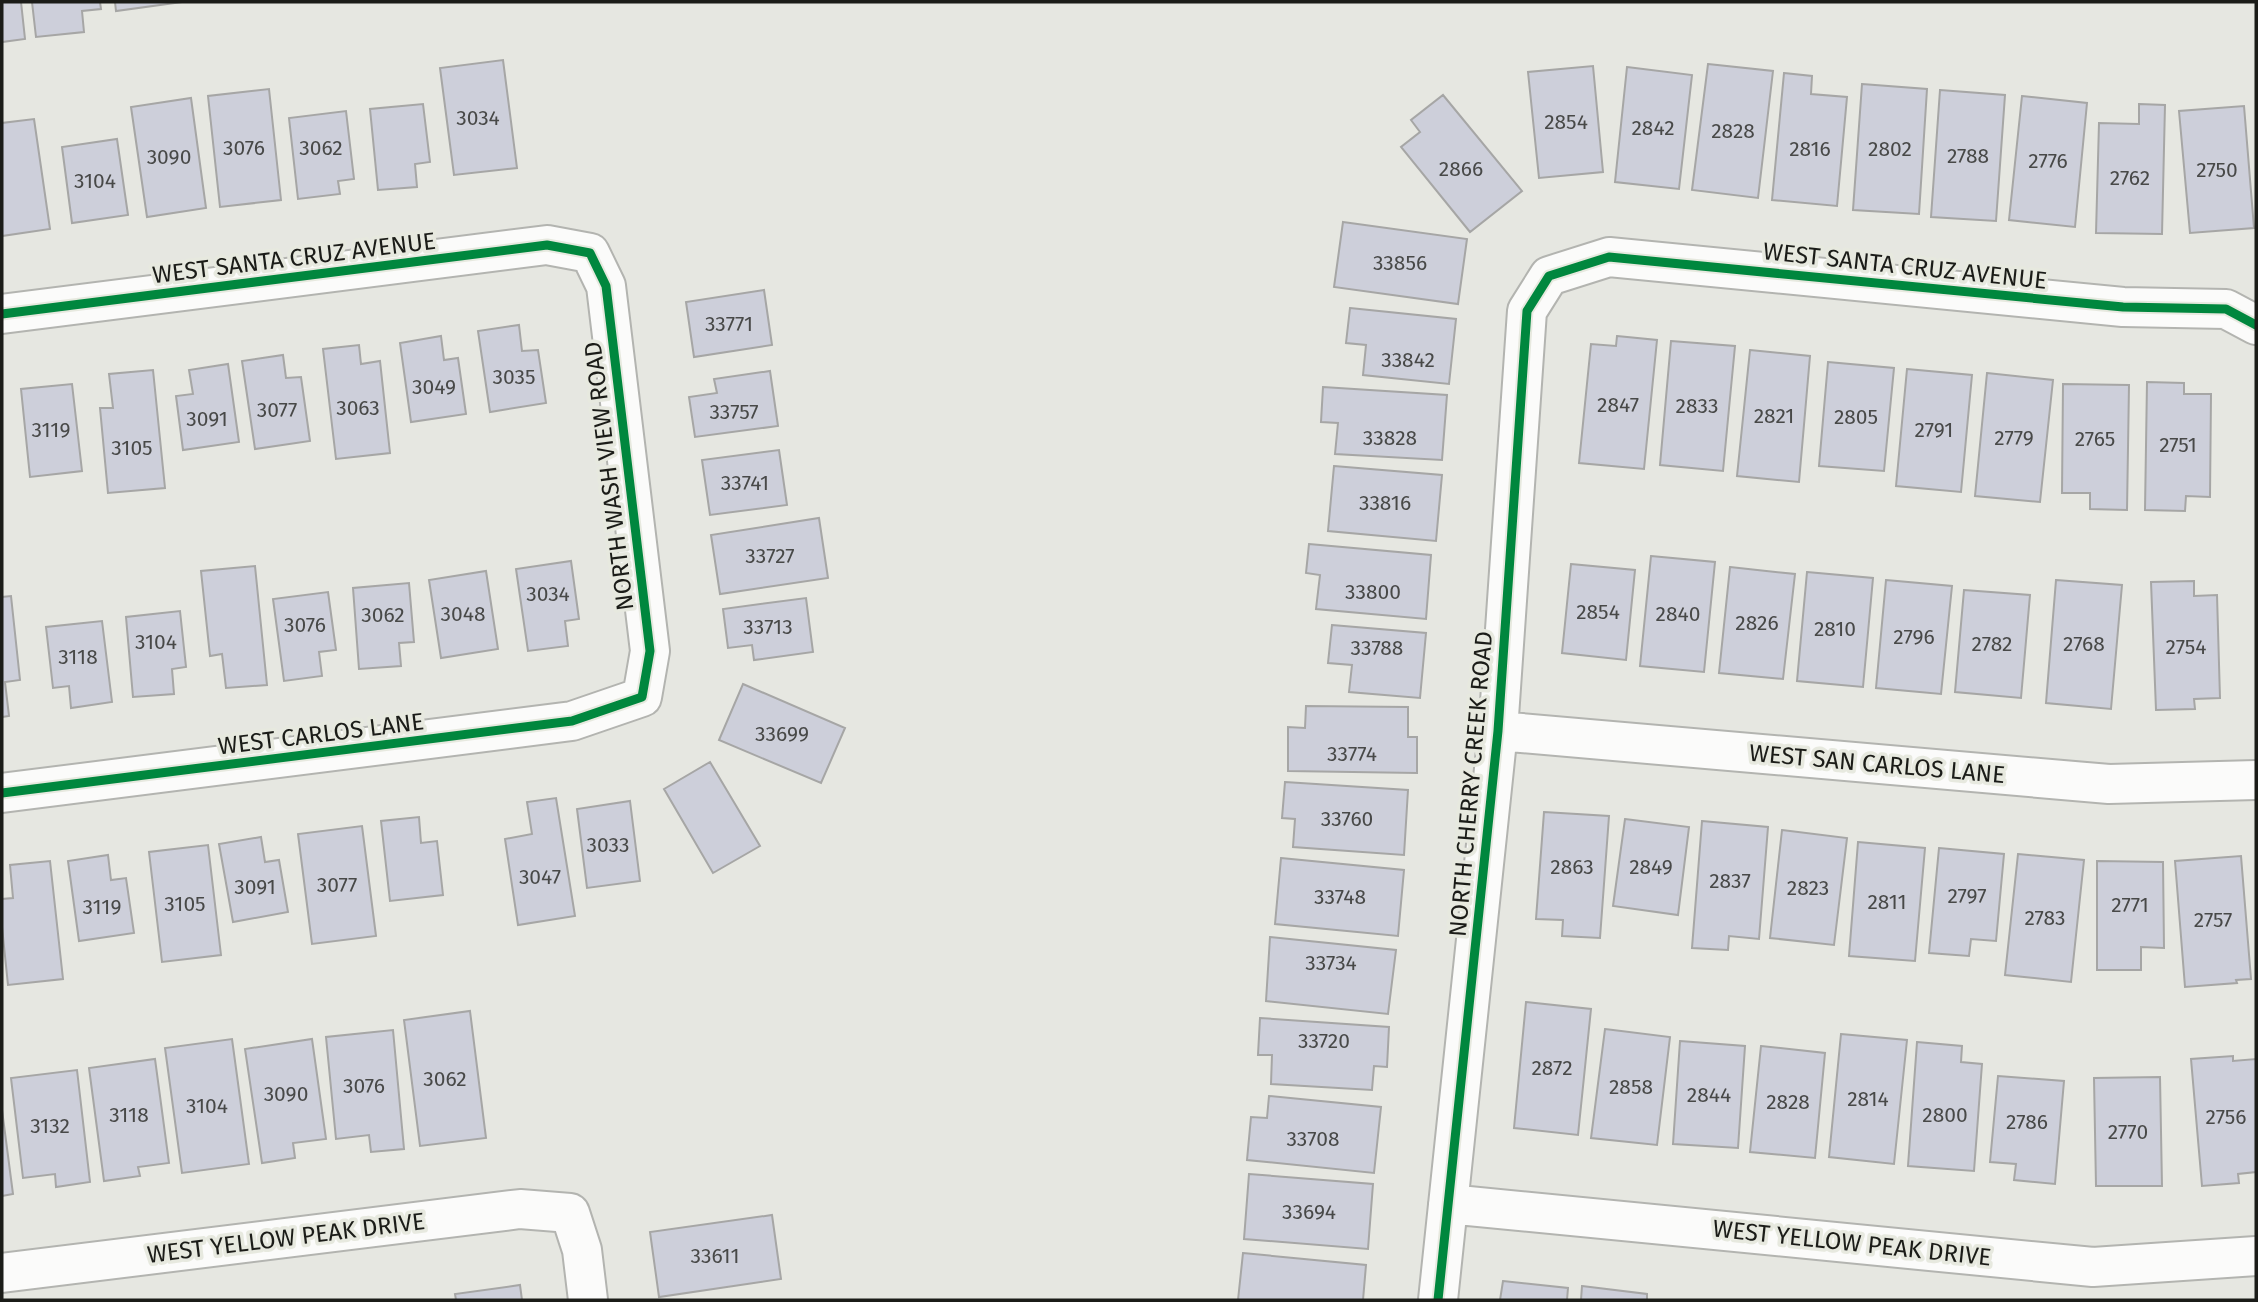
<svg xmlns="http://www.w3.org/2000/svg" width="2258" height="1302" viewBox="0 0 2258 1302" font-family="'Fira Sans',sans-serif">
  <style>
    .building { fill: #cdcfda; stroke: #a6a6a5; stroke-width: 2 }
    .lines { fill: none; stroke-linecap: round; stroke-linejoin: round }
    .minor-casing { stroke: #b3b4b0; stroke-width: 42 }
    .minor { stroke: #fbfbfa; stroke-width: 38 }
    .cycleway-casing { stroke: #e7e9df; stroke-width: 13 }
    .cycleway { stroke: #00873e; stroke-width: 9 }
    .labels { text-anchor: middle; stroke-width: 7; stroke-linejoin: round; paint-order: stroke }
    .number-label { font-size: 21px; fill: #484948 }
    .street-label { font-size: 24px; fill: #1b1c18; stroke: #e7e9df }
  </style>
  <rect width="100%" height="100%" fill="#e6e7e1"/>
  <path class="building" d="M2,2H21L25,39L2,42Z
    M32,2H100L101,9L82,11L84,32L36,37Z
    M115,2H182L116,11Z
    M503,60L517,168L454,175L440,68Z
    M1708,64L1773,71L1758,198L1692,190Z
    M1593,66L1603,172L1539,178L1528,72Z
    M1627,67L1692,75L1679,189L1615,182Z
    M1784,73L1812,76L1811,94L1847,97L1837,206L1772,200Z
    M1862,84L1927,89L1919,214L1853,210Z
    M269,89L281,200L220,207L208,96Z
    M1940,90L2005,95L1996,221L1931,217Z
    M1443,95L1522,191L1470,232L1401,147L1420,132L1411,120Z
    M2022,96L2087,103L2075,227L2009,220Z
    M191,98L206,208L147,217L131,107Z
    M423,104L430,162L415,164L417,187L378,190L370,109Z
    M2139,104L2165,105L2162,234L2096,233L2099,123L2139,124Z
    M2244,106L2254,228L2190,233L2179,111Z
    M346,111L354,179L338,181L340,194L298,199L289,118Z
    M34,119L50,229L2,236V123Z
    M117,139L128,215L72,223L62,147Z
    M1343,222L1467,239L1458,304L1334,287Z
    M764,290L772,345L694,357L686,302Z
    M1350,308L1456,319L1449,384L1363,375L1366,345L1346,343Z
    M519,325L522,351L538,350L546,403L490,412L478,331Z
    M441,336L444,360L458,358L466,414L411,422L400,343Z
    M1617,336L1657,340L1644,469L1579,463L1591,344L1616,346Z
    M1671,341L1735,346L1723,471L1660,465Z
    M359,345L361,364L380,361L390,453L336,459L323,349Z
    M1750,350L1810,356L1799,482L1737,476Z
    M283,355L286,378L301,377L310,441L255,449L242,361Z
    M1828,362L1894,368L1884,471L1819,466Z
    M228,364L239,442L183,450L176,396L193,394L189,370Z
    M1907,369L1972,375L1961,492L1896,486Z
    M153,370L165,488L108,493L100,408H113L109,374Z
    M770,371L778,426L695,437L689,397L717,393L714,379Z
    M1987,373L2053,380L2040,502L1975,496Z
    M2147,382L2184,383V394H2211L2210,497L2186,496L2185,511L2145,510Z
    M72,384L82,471L30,477L21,389Z
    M2063,384L2129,385L2127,510L2090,509V493H2062Z
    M1323,387L1447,395L1442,460L1335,454L1338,423L1321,422Z
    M779,450L787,505L710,515L702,460Z
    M1334,466L1442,475L1436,541L1328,531Z
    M819,518L828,578L720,594L711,535Z
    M1309,544L1431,555L1426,619L1316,609L1320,575L1306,573Z
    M1651,556L1715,562L1704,672L1640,666Z
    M571,561L579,619L565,621L568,646L528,651L516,569Z
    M1571,564L1635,570L1626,660L1562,653Z
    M255,566L267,685L226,688L222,654L210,656L201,571Z
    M1730,567L1795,574L1783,679L1719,673Z
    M486,571L498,649L441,658L429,580Z
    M1807,572L1873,578L1863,687L1797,681Z
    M1886,580L1952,586L1941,694L1876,688Z
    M2056,580L2122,585L2111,709L2046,703Z
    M2194,581V596L2217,595L2220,698L2194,699L2195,709L2156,710L2151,582Z
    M409,583L414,642L399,643L401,666L359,669L353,588Z
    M1964,590L2030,595L2021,698L1955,692Z
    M328,592L336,650L319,652L322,676L284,681L273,599Z
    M11,596L20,680L5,682L9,716L2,717V597Z
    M806,598L813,652L754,660L752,645L728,648L723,609Z
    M180,611L186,667L172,669L174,694L133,697L126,617Z
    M102,621L112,702L71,708L69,686L53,688L46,627Z
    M1332,625L1426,633L1420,698L1349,692L1352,665L1328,663Z
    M743,684L845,728L821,783L719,740Z
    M1306,706L1408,707V737H1417V773L1288,771V727L1305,728Z
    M710,762L760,846L713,873L664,789Z
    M1285,782L1408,790L1404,855L1293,847L1295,819L1282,818Z
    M556,798L575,916L518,925L505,839L532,834L527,802Z
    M630,801L640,881L587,888L577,809Z
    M1544,812L1609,816L1600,938L1562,936L1563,920L1536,919Z
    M419,817L421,843L437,841L443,895L390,901L381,821Z
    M1625,819L1689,827L1678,915L1613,906Z
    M1702,821L1768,827L1759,939L1729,936L1728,950L1692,948Z
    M362,826L376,936L312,944L298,834Z
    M1782,830L1847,838L1834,945L1770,938Z
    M261,837L265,862L279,860L288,912L233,922L219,844Z
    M1858,842L1925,848L1915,961L1849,956Z
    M208,845L221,955L162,962L149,852Z
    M1939,848L2004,854L1996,941L1971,939L1969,956L1929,953Z
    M2018,854L2084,860L2071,982L2005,975Z
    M108,855L111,880L126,878L134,933L79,941L68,861Z
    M2241,856L2251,979L2236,980L2237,983L2185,987L2175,861Z
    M1281,858L1404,870L1398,936L1275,924Z
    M50,861L63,979L8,985L2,927V899L13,898L10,865Z
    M2097,861L2163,862L2164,948L2141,947V970H2097Z
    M1270,937L1396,950L1388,1014L1266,1001Z
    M1526,1002L1591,1009L1578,1135L1514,1128Z
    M470,1011L486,1138L420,1146L404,1020Z
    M1260,1018L1389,1027L1387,1067L1374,1066L1372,1090L1271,1084L1272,1055H1258Z
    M1605,1029L1670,1037L1657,1145L1591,1138Z
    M393,1030L404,1149L371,1152L369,1135L336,1139L326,1037Z
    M1841,1034L1907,1040L1894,1164L1829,1157Z
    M232,1039L249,1164L182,1173L165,1048Z
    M312,1039L326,1139L293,1143L295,1158L262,1163L245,1049Z
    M1680,1041L1745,1046L1738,1148L1673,1144Z
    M1917,1042L1962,1046L1961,1062L1982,1064L1974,1171L1908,1166Z
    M1761,1046L1825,1053L1815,1158L1750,1152Z
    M2233,1056V1061L2256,1059V1172L2238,1174L2239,1183L2202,1186L2191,1059Z
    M155,1059L169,1163L138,1167L140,1176L104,1181L89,1068Z
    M77,1070L90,1182L56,1187L55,1174L23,1178L11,1078Z
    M1998,1076L2064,1081L2055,1184L2014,1180L2016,1164L1990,1162Z
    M2160,1077L2162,1186H2096L2094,1078Z
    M1269,1096L1381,1107L1374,1173L1247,1160L1251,1117L1267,1118Z
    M2,1110L13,1194L2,1196Z
    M1249,1174L1373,1184L1368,1249L1244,1239Z
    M772,1215L781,1279L659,1297L650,1232Z
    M1243,1253L1366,1265L1363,1300H1238Z
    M1503,1281L1568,1288L1567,1300H1500Z
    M520,1285L522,1300H456L455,1294Z
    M1582,1286L1647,1294V1300H1581Z"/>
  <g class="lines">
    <defs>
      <path id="minor" d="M2,314L547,245L590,253L606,286L650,651L642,697L572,721L2,793
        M1498,731L2109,784L2256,780
        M1448,1204L2093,1267L2256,1256
        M2,1273L520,1209L570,1213L582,1250L588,1300
        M1438,1300L1498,731L1527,311L1549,276L1609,257L2123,307L2226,309L2256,325"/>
    </defs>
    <use href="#minor" class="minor-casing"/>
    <use href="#minor" class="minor"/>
    <defs>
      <path id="cycleway" d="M2,314L547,245L590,253L606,286L650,651L642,697L572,721L2,793
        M1438,1300L1498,731L1527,311L1549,276L1609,257L2123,307L2226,309L2256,325"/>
    </defs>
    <use href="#cycleway" class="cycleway-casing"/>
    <use href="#cycleway" class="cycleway"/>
  </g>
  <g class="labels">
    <g class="number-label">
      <text x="478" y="125">3034</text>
      <text x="1566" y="129">2854</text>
      <text x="1653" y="135">2842</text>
      <text x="1733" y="138">2828</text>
      <text x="244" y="155">3076</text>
      <text x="321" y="155">3062</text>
      <text x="1810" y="156">2816</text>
      <text x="1890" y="156">2802</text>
      <text x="1968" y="163">2788</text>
      <text x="169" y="164">3090</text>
      <text x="2048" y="168">2776</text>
      <text x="1461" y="176">2866</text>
      <text x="2217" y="177">2750</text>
      <text x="2130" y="185">2762</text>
      <text x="95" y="188">3104</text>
      <text x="1400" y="270">33856</text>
      <text x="729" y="331">33771</text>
      <text x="1408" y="367">33842</text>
      <text x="514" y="384">3035</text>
      <text x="434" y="394">3049</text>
      <text x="1618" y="412">2847</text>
      <text x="1697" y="413">2833</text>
      <text x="358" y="415">3063</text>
      <text x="277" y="417">3077</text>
      <text x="734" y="419">33757</text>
      <text x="1774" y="423">2821</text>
      <text x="1856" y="424">2805</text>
      <text x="207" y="426">3091</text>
      <text x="51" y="437">3119</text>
      <text x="1934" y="437">2791</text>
      <text x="1390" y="445">33828</text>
      <text x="2014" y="445">2779</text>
      <text x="2095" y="446">2765</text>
      <text x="2178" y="452">2751</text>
      <text x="132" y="455">3105</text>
      <text x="745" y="490">33741</text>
      <text x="1385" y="510">33816</text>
      <text x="770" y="563">33727</text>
      <text x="1373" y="599">33800</text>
      <text x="548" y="601">3034</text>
      <text x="1598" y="619">2854</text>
      <text x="463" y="621">3048</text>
      <text x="1678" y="621">2840</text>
      <text x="383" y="622">3062</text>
      <text x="1757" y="630">2826</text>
      <text x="305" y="632">3076</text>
      <text x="768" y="634">33713</text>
      <text x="1835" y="636">2810</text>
      <text x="1914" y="644">2796</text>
      <text x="156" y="649">3104</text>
      <text x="1992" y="651">2782</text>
      <text x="2084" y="651">2768</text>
      <text x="2186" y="654">2754</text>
      <text x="1377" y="655">33788</text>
      <text x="78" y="664">3118</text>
      <text x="782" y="741">33699</text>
      <text x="1352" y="761">33774</text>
      <text x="1347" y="826">33760</text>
      <text x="608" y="852">3033</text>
      <text x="1572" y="874">2863</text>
      <text x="1651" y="874">2849</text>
      <text x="540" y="884">3047</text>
      <text x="1730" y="888">2837</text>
      <text x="337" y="892">3077</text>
      <text x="255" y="894">3091</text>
      <text x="1808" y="895">2823</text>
      <text x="1967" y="903">2797</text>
      <text x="1340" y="904">33748</text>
      <text x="1887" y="909">2811</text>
      <text x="185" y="911">3105</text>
      <text x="2130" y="912">2771</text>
      <text x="102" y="914">3119</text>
      <text x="2045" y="925">2783</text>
      <text x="2213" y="927">2757</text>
      <text x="1331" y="970">33734</text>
      <text x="1324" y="1048">33720</text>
      <text x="1552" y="1075">2872</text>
      <text x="445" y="1086">3062</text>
      <text x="364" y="1093">3076</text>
      <text x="1631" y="1094">2858</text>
      <text x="286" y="1101">3090</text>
      <text x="1709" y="1102">2844</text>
      <text x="1868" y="1106">2814</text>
      <text x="1788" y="1109">2828</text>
      <text x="207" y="1113">3104</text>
      <text x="129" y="1122">3118</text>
      <text x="1945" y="1122">2800</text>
      <text x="2226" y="1124">2756</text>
      <text x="2027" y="1129">2786</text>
      <text x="50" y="1133">3132</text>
      <text x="2128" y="1139">2770</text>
      <text x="1313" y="1146">33708</text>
      <text x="1309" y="1219">33694</text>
      <text x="715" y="1263">33611</text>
    </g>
    <g class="street-label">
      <text transform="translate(294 258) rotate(-7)" y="8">WEST SANTA CRUZ AVENUE</text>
      <text transform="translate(1905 266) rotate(6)" y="8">WEST SANTA CRUZ AVENUE</text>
      <text transform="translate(609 476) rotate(-97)" y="8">NORTH WASH VIEW ROAD</text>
      <text transform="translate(321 734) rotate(-7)" y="8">WEST CARLOS LANE</text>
      <text transform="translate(1877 764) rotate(5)" y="8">WEST SAN CARLOS LANE</text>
      <text transform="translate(1471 784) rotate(-85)" y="8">NORTH CHERRY CREEK ROAD</text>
      <text transform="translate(286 1238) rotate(-7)" y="8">WEST YELLOW PEAK DRIVE</text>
      <text transform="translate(1852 1243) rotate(6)" y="8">WEST YELLOW PEAK DRIVE</text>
    </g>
  </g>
  <rect width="2258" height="1302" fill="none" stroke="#1b1c18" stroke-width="7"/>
</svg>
